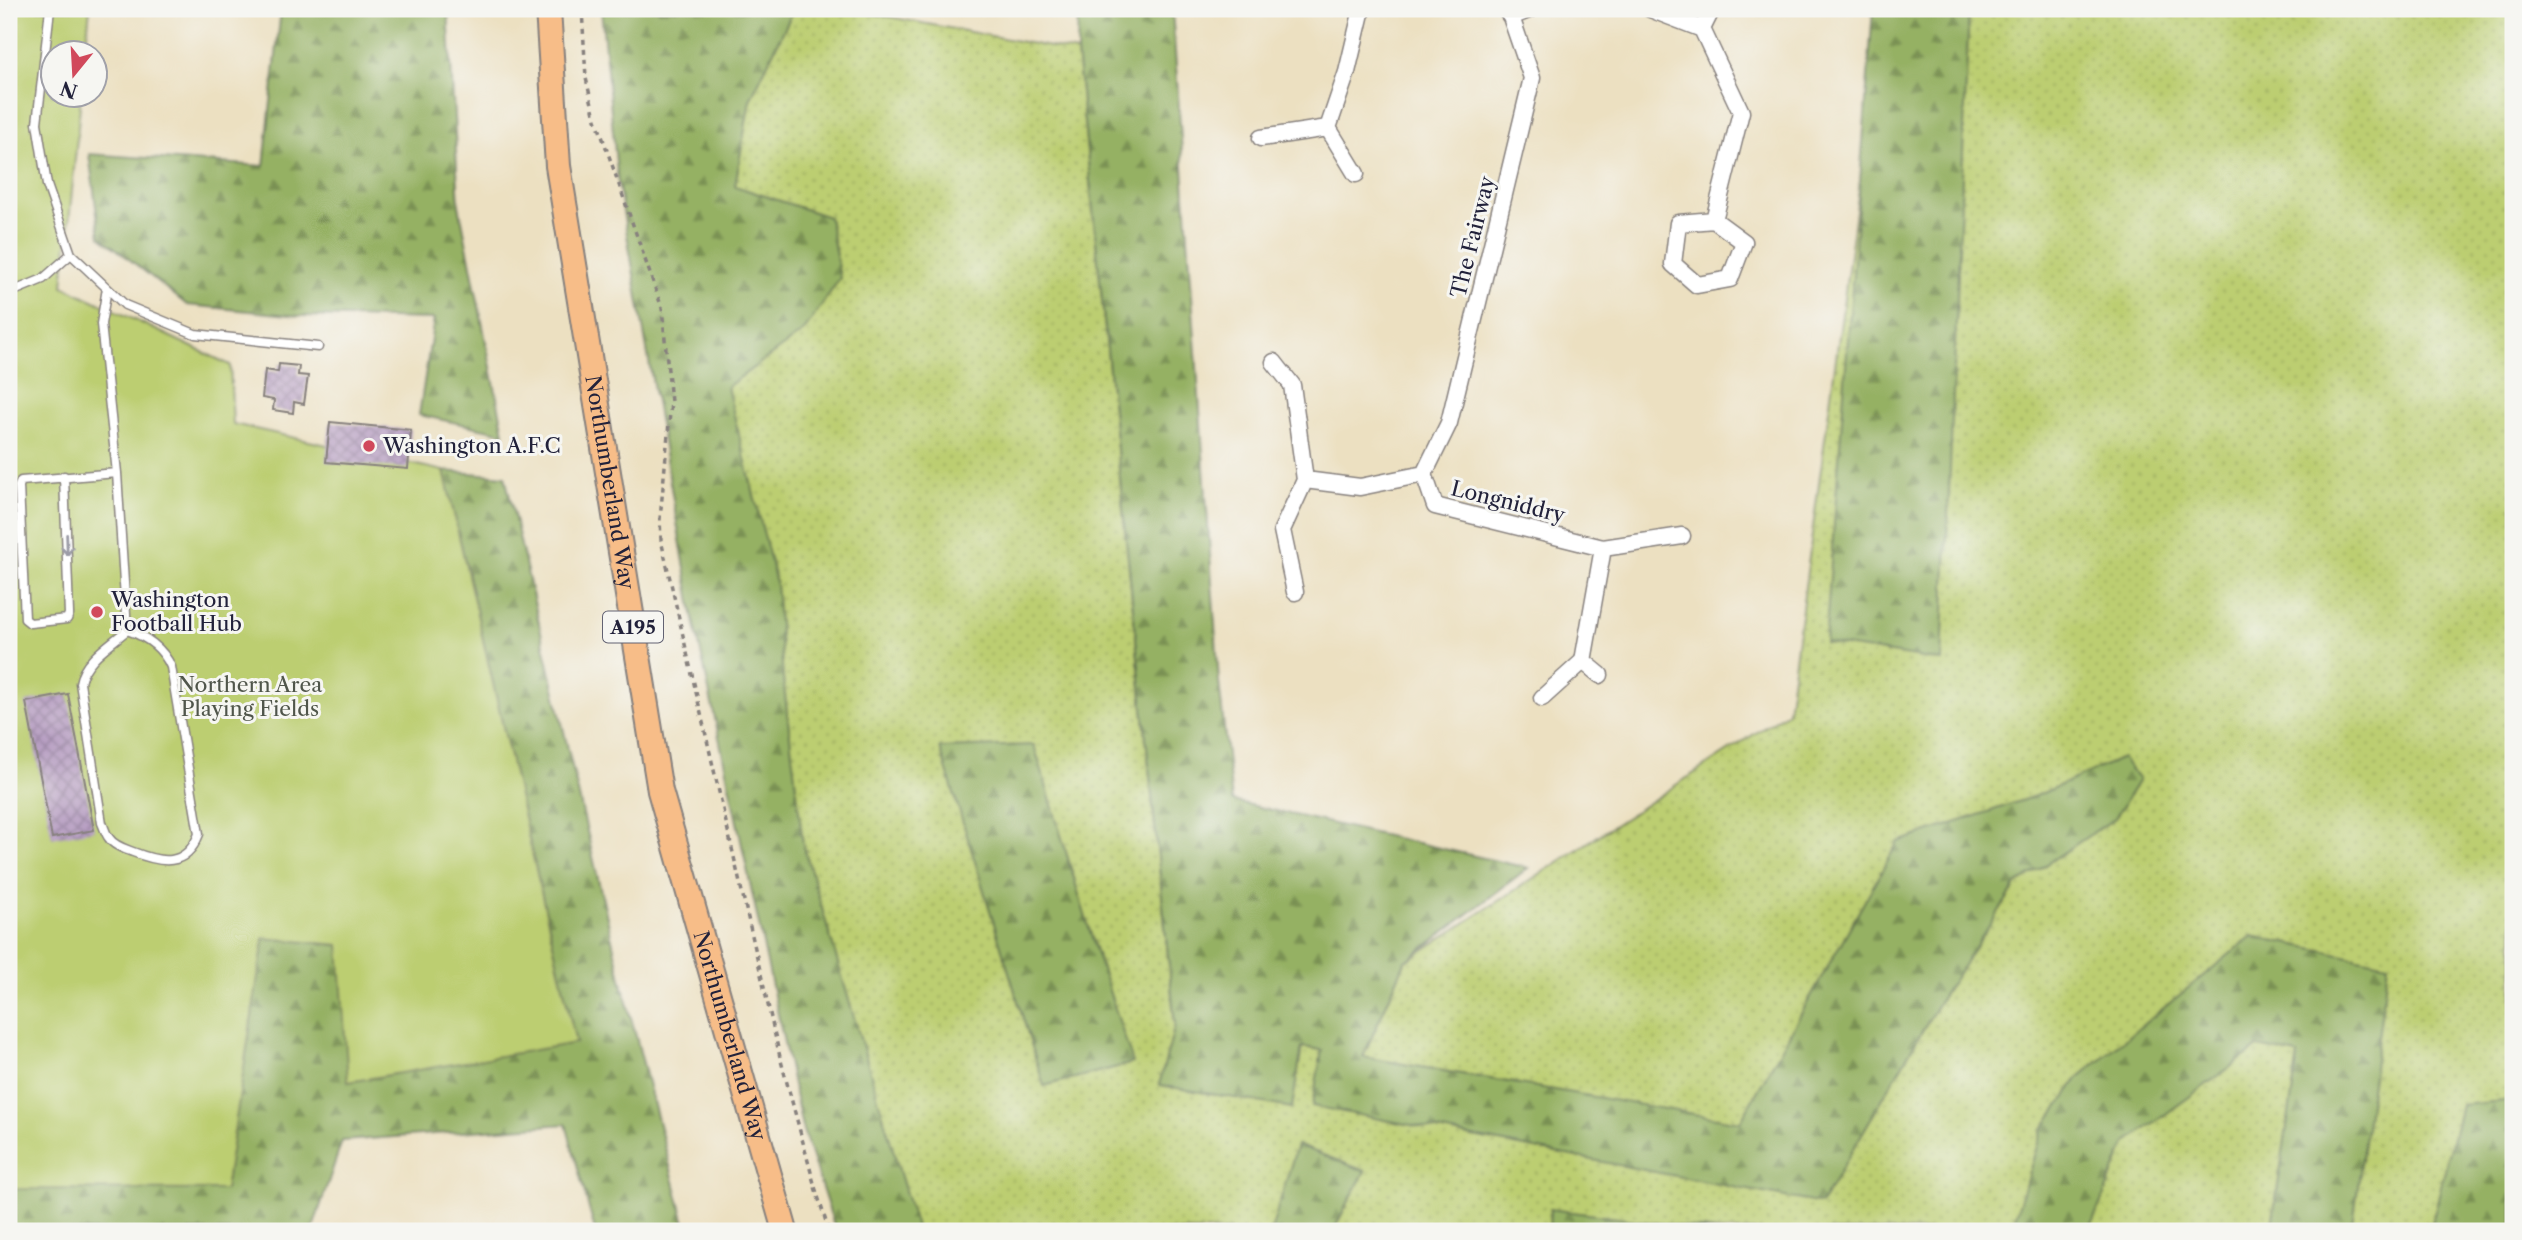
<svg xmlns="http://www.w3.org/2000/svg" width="2522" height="1240" viewBox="0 0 2522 1240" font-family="'Libre Caslon Text',serif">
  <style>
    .grass { fill: url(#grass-dots); stroke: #6f7856; stroke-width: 2 }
    .forest { fill: url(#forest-firs); stroke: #5c6a4f; stroke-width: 2 }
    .park { fill: #bcce71; stroke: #6f7856; stroke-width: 2 }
    .building { fill: url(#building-cross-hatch) }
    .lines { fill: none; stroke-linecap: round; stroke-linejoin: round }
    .lane-casing { stroke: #87817e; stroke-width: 11 }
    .street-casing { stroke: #87817e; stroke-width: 19 }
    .primary-casing { stroke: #87817e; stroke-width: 28 }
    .path { stroke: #87817e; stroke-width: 3.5; stroke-dasharray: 5 5; stroke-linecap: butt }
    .lane { stroke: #fff; stroke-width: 8 }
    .street { stroke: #fff; stroke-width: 16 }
    .primary { stroke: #f7bd88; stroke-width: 24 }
    .oneway { stroke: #9c9ca7 }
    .poi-dot { fill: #d1495b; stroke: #f6f6f2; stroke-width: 2.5 }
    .labels { text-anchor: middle; stroke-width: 6; stroke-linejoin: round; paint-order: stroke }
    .shield { fill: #f6f6f2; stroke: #626272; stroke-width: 2 }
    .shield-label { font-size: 19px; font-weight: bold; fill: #22223b }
    .street-label { font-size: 21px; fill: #22223b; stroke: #f6f6f2 }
    .poi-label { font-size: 21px; fill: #22223b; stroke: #f6f6f2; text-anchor: start }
    .park-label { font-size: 21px; fill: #50564b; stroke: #f6f6f2 }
  </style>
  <defs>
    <pattern id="grass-dots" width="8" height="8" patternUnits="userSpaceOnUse" patternTransform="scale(1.75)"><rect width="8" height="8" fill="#bcce71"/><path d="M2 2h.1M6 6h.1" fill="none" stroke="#a1b163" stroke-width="1.8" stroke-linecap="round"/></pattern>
    <pattern id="forest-firs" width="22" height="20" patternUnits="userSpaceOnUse" patternTransform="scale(1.75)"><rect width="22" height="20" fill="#95b163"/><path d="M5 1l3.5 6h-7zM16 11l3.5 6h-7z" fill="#799053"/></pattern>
    <pattern id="building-cross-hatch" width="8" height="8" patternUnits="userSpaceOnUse" patternTransform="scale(1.75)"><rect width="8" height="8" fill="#b49ac0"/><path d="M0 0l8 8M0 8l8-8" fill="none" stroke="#927d9d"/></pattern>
  </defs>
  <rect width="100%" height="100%" fill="#f6f6f2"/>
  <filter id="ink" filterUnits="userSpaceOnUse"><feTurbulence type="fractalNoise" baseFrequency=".0143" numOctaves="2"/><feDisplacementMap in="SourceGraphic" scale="14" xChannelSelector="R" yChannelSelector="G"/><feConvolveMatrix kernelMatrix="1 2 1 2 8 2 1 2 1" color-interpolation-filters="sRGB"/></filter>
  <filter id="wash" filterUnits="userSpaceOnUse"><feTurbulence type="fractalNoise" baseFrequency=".00686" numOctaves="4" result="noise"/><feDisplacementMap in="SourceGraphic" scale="28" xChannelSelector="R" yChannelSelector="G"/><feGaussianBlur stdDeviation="1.57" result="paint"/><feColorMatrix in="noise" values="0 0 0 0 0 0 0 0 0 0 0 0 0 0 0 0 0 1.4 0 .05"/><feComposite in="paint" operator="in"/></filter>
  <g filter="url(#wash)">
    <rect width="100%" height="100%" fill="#ece0c1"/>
    <path class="grass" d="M688,9H847L1077,52L1175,1025L1362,1057L1405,962L1788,712L1882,19L1912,9H2478L2513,16V1231H913L767,768Z"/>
    <path class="forest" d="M281,9H448L459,205L504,433L419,415L434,319L300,316L187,305L100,236L89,154L264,166Z
      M601,9H794L750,100L735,186L829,217L840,278L804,331L727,387L776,583L783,678L803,844L917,1231H836L802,1127L694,620L618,183Z
      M1078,9H1172L1219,682L1232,801L1528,868L1405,962L1363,1057L1740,1122L1898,842L2038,795L2122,758L2139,780L2115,818L2017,884L1942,997L1821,1204L1312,1106L1322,1050L1302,1047L1292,1108L1159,1085L1175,1025L1077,52Z
      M1873,9H1969L1942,661L1825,643Z
      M444,471L505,476L623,987L687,1231H595L566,1124L342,1141L312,1231H9V1189H225L264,938L339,945L576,1043Z
      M1034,745L1094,945L1133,1063L1044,1086L940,748Z
      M2252,936L2388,964L2352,1231H2271L2298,1055L2258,1047L2126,1143L2089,1231H2011L2042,1130L2080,1076Z
      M2513,1100V1231H2430L2461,1105Z
      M1297,1145L1365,1171L1333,1231H1271Z
      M1550,1209L1717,1231H1549Z"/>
    <path class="park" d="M9,9H90L85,52H52V94L81,95L63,286L230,365L233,424L444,471L576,1043L348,1082L339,945L264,938L225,1190L9,1189Z"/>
    <g id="blocks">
      <path class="building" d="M279,364L299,366L298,375L308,376L304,404L294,402L293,413L273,410L274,400L262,398L265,370L278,372Z
        M330,422L411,430L408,469L326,462Z
        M68,694L94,830L52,838L26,702Z"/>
    </g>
  </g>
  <g filter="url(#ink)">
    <use href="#blocks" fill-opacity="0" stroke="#87817e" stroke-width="2"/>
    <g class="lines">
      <defs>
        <path id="lane" d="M50,9L37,123L47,185L71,254L125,305L195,334L318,347
          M107,288L101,324L117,473L127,630
          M9,293L43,279L71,254
          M64,476L69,614L67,619L30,623L25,619L19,486L21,481L117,473
          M127,630C145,636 163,648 171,667L199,834C186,868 161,863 133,852C125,849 114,846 109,838C106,835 104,827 102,823L80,683C84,660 110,645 127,630Z"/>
        <path id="street" d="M1650,9L1702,29L1741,112L1714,220
          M1511,17L1531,9
          M1702,29L1712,9
          M1328,128L1356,174
          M1261,138L1328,128L1347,72L1362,9
          M1714,220L1744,242L1730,279L1697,285L1673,264L1678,223Z
          M1274,362L1292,385L1305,480L1360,487L1424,474
          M1424,474L1449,423L1532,78L1511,17L1505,9
          M1424,474L1435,506L1603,548L1682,536
          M1295,592L1282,530L1305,480
          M1583,661L1600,675
          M1542,698L1583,661L1603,548"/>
        <g id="primary">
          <path id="s1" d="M548,9L558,166L660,791L785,1231"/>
        </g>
      </defs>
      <use href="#lane" class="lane-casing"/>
      <use href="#street" class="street-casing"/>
      <use href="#primary" class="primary-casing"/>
      <path class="path" d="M582,9L586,78L594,113L662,308L671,402L660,519L661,540L780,1057L815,1187L829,1231"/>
      <use href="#lane" class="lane"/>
      <use href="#street" class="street"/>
      <use href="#primary" class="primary"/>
    </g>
    <defs><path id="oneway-shaft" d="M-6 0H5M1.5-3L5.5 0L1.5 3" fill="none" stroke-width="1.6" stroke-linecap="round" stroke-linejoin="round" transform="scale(1.75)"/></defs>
    <use class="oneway" href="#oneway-shaft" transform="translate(67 545) rotate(88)"/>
  </g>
  <g class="poi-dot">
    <circle cx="369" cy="446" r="7"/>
    <circle cx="97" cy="612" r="7"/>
  </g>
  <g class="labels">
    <rect class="shield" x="603" y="611.5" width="60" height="31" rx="5"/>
    <g class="shield-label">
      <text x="633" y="634">A195</text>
    </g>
    <g class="street-label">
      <text transform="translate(1473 237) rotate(-76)" y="7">The Fairway</text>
      <text dy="7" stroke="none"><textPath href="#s1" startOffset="478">Northumberland Way</textPath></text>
      <text transform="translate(1508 502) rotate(14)" y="7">Longniddry</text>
      <text dy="7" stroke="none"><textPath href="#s1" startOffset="1045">Northumberland Way</textPath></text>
    </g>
    <g class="poi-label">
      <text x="383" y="453">Washington A.F.C</text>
      <text x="111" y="607">Washington<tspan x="111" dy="24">Football Hub</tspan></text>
    </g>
    <g class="park-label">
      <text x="250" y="692">Northern Area<tspan x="250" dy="24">Playing Fields</tspan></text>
    </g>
  </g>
  <rect width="2522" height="1240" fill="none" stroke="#f6f6f2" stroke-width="35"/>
  <g transform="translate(74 74) rotate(198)"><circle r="33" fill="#f6f6f2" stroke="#a1a1a9" stroke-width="2"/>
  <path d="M0-5L12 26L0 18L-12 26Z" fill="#d1495b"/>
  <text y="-10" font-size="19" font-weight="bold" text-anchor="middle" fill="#22223b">N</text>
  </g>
</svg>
